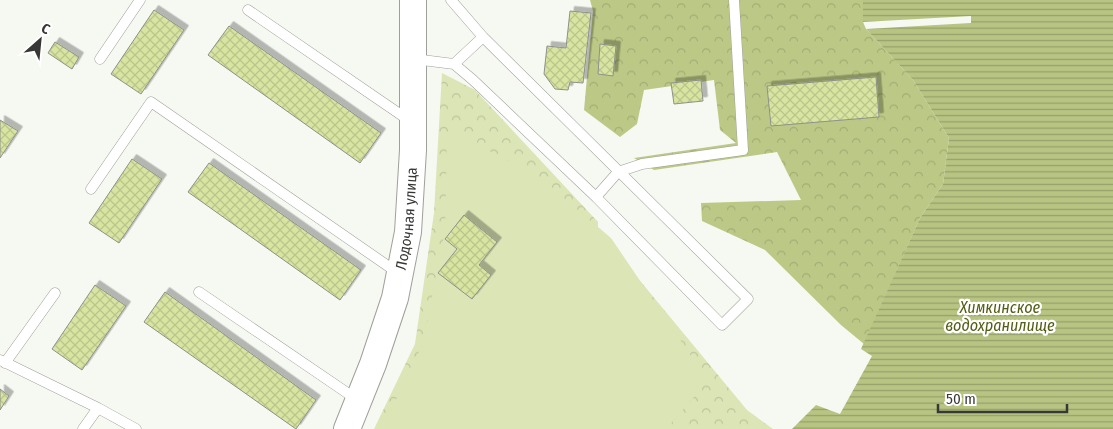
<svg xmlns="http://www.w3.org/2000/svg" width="1113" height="429" viewBox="0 0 1113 429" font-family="'Fira Sans Condensed',sans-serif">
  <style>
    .forest { fill: url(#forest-crowns) }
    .park { fill: url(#park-crowns) }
    .pitch { fill: #dbe5b5 }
    .water { fill: url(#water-rules) }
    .pier { fill: #f6f8f2 }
    .building { fill: url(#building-cross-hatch); stroke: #8f908b; filter: url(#shadow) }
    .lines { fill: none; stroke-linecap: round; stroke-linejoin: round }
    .lane-casing { stroke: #9fa09b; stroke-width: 11 }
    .secondary-casing { stroke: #9fa09b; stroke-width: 28 }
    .lane { stroke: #fff; stroke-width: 10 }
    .secondary { stroke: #fff; stroke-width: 26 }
    .labels { text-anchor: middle; stroke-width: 4.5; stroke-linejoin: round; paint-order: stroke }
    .street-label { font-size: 15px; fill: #373835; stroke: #fff }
    .water-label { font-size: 16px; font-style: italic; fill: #535e14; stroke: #fff }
  </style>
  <defs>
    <pattern id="forest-crowns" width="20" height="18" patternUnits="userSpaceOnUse" patternTransform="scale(1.25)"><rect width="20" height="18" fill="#bcc986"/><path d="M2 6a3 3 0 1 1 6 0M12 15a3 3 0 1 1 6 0" fill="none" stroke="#a2ad74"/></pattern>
    <pattern id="park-crowns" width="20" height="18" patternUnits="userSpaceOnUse" patternTransform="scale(1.25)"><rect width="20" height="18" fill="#dbe5b5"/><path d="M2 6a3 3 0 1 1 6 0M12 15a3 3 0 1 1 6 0" fill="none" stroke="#bdc59c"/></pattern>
    <pattern id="water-rules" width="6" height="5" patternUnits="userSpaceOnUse" patternTransform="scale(1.25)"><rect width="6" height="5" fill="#b7c482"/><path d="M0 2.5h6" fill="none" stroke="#96a06b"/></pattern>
    <pattern id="building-cross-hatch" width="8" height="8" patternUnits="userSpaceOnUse" patternTransform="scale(1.25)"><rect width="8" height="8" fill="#d7e5a1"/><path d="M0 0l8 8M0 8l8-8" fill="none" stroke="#b9c58b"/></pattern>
    <filter id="shadow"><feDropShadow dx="4.5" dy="-4.5" stdDeviation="0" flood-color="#0004"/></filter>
  </defs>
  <rect width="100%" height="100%" fill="#f6f8f2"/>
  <path class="forest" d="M590,0H863L866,29L913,80L949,138L943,184L920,218L864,344L841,325L765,250L702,221L701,203L801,200L777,152L654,170L634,158L736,143L720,130L714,80L644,90L637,124L620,137L584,110L593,11Z"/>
  <path class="park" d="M442,73L475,90L598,222V230L747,410L773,429H374L415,344L434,213Z"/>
  <path class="pitch" d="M447,134L459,135L522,168L571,204L611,238L708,381L666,429H382L423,343L445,231Z"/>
  <path class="water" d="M863,0H1113V429H792L816,405L840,414L872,356L861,349L920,218L943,184L949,138L913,80L866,29L863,22Z"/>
  <path class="pier" d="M971,16V23L866,29L863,22Z"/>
  <path class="building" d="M154,10L184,30L141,94L111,74Z
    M570,11L591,13L583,83L570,82L568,90L555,89L544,74L547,46L566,48Z
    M229,26L381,133L360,163L208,55Z
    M55,42L79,57L72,69L48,53Z
    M600,44L616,46L613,76L598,74Z
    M876,77L879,117L771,126L767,86Z
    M701,80L703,101L674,104L671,83Z
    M0,120L18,131L0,158Z
    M132,159L162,179L119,243L89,223Z
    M209,163L361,270L340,300L188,192Z
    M464,215L497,242L479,265L491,275L472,299L438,273L457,249L445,239Z
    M95,285L126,306L82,370L52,349Z
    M165,292L316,400L296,429L144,322Z
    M0,389L9,396L0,410Z"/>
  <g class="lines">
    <defs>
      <path id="lane" d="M248,10L410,121
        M100,59L140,0
        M414,59L454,64L473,80L596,197L722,325L748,299L483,37L451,0
        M454,64L483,37
        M91,189L151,102L398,273
        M596,197L618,172L642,164L743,150L734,0
        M199,292L359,401
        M0,360L98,408L136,429
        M5,363L55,293
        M83,429L98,408"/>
      <g id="secondary">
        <path id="s1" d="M347,429L373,364L395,298L408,232L413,150V0"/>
      </g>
    </defs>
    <use href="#lane" class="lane-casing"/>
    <use href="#secondary" class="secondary-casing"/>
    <use href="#lane" class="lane"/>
    <use href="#secondary" class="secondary"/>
  </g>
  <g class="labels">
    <g class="street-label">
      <text dy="5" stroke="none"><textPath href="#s1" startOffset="220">Лодочная улица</textPath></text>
    </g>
    <g class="water-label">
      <text x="1000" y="313">Химкинское<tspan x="1000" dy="18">водохранилище</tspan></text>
    </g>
  </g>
  <g transform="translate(40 40) rotate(27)" stroke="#ffffff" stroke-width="4" paint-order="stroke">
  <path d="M0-4L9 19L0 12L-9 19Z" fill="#373835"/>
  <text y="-8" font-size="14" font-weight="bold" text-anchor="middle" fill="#373835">С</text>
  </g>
  <path d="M938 404v8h129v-8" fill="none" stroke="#373835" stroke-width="2.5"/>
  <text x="946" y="404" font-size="15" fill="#373835" stroke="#ffffff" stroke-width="4" paint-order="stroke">50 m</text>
</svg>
